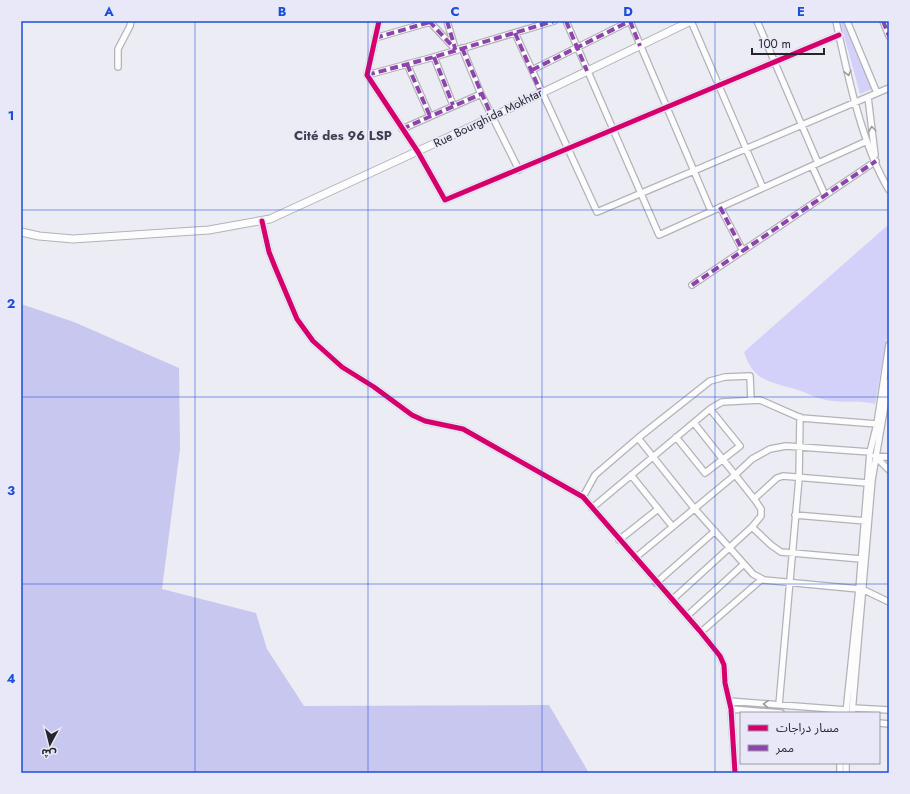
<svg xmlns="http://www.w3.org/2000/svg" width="910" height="794" viewBox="0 0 910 794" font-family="Jost,'Noto Sans Arabic',sans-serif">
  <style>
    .green { fill: #d3d1fa }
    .forest { fill: #c8c7f0 }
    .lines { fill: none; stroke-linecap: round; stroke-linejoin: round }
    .minor-casing { stroke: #b2b2b8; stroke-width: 8 }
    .major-casing { stroke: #b2b2b8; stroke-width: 9 }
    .minor { stroke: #fcfcfd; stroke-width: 5.5 }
    .major { stroke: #fcfcfd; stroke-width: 7 }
    .quiet { stroke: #8e44ad; stroke-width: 4; stroke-dasharray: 8 4; stroke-linecap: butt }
    .cycleway-casing { stroke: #e8e8f8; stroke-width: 8 }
    .cycleway { stroke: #d6006c; stroke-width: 5 }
    .oneway { stroke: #9b9b9e }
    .grid { fill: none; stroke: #1d4ed8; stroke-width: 1; stroke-opacity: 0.55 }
    .labels { text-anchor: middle; stroke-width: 3.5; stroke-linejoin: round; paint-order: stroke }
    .street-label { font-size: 12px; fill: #25252b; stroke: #e8e8f8 }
    .neighbourhood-label { font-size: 13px; font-weight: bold; fill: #3e3e4b; stroke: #e8e8f8 }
    .neatline { fill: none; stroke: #1d4ed8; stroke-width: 1.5 }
    .grid-label { font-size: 13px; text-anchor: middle; font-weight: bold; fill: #1d4ed8 }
  </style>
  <rect width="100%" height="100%" fill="#ececf4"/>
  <path class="green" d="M840,21H843L872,89L860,94Z
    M889,224V327L875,404C861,400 847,403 833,401C821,400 811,395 801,391C774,382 754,384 744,352Z"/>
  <path class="forest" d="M21,304L74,322L179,368L180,449L162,589L256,613L267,649L304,706L549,705L589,773H21Z"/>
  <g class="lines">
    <defs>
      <path id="minor" d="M379,21L367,75L418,152L445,200L839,35
        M429,21L456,50
        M447,21L455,48
        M566,21L659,235L867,141
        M630,21L711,211
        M691,21L763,188
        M757,21L818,163
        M836,21C847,72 862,146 889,190
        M847,21L877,93
        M883,21L889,36
        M515,33L597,212L889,88
        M375,38L430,22
        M462,48L481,94L519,170
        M434,57L453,105
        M407,64L430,116
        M118,67V49L130,26L131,21
        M532,70L630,21
        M367,75L434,57L554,21
        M868,97L875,155
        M402,129L481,94
        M812,166L825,195
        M720,207L743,251
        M262,221L269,252L275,267L297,319L313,341L342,367L374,387L412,415L425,421L463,429L583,497L699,630L720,656L724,665L725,683L731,709L735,773
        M692,285L876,161
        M676,437L705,473L740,446L710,409
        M638,438L694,508L753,574L764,580L859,589
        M875,456L889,470
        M875,456L889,457
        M631,475L672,526
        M583,497L595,475L638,438L710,381L725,377L750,376L751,400
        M754,499L777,478L783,476L867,483
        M592,508L710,409L722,402L760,400L801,418L877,424
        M795,515L866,521
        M752,527L771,545L781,552L861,559
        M619,540L658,509
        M635,558L735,475L752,459L770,449L786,446L870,452
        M656,583L715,531
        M862,589L889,602
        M672,600L752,527L761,516V509L755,500L694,423
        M687,616L744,564
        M701,632L762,579
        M729,701L846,710
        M779,705L799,478L800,417
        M853,708L889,710
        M731,709L781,713
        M846,713L859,589L870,452L877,424L889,345
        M852,713L872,480L889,381
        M879,723L889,724
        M840,763V773
        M846,763V773"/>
      <path id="major" d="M21,232L39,236L73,239L209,230L270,219L492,117L691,21"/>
    </defs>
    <use href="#minor" class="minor-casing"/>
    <use href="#major" class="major-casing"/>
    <use href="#minor" class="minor"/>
    <use href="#major" class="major"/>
    <path class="quiet" d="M429,21L456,50
      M447,21L455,48
      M566,21L587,71
      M630,21L640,46
      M883,21L889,36
      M515,33L541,93
      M375,38L430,22
      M462,48L492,117
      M434,57L453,105
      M407,64L430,116
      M532,70L630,21
      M367,75L434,57L554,21
      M402,129L481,94
      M720,207L743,251
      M692,285L876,161"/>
    <defs>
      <path id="cycleway" d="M379,21L367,75L418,152L445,200L839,35
        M262,221L269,252L275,267L297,319L313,341L342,367L374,387L412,415L425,421L463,429L583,497L699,630L720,656L724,665L725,683L731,709L735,773"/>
    </defs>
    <use href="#cycleway" class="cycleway-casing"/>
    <use href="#cycleway" class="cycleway"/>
  </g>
  <defs><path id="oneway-chevron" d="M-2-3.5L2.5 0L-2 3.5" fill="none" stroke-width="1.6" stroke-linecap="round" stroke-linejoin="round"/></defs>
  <g class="oneway">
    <use href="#oneway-chevron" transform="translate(848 73) rotate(76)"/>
    <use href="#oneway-chevron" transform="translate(872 129) rotate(-97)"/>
    <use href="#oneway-chevron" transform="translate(766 704) rotate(-176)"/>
  </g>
  <path class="grid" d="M195,21V773M368,21V773M542,21V773M715,21V773M21,210H889M21,397H889M21,584H889"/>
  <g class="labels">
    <g class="street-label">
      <text transform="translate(488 118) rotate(-26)" y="4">Rue Bourghida Mokhtar</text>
    </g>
    <g class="neighbourhood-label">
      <text x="343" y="140">Cité des 96 LSP</text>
    </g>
  </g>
  <rect width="910" height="794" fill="none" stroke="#e8e8f8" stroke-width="44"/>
  <rect x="740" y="712" width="140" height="52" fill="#e8e8f8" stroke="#9a9aa6"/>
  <rect x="748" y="725" width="20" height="6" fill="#d6006c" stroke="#9a9aa6"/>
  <text x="776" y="732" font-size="12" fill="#25252b">مسار دراجات</text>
  <rect x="748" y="745" width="20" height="6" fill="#8e44ad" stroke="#9a9aa6"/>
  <text x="776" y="752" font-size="12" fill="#25252b">ممر</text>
  <g transform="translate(50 744) rotate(187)" stroke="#e8e8f8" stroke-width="3" paint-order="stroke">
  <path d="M0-3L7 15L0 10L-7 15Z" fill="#25252b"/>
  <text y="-6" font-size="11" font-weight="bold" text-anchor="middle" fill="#25252b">ش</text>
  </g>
  <path d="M752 48v6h72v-6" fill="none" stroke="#25252b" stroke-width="2"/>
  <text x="758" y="48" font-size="12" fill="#25252b" stroke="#e8e8f8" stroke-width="3" paint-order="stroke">100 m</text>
  <rect x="22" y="22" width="866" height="750" class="neatline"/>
  <g class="grid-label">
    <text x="109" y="16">A</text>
    <text x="282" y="16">B</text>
    <text x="455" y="16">C</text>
    <text x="628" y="16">D</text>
    <text x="801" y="16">E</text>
    <text x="11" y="120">1</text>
    <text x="11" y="308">2</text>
    <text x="11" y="495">3</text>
    <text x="11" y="683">4</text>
  </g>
</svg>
